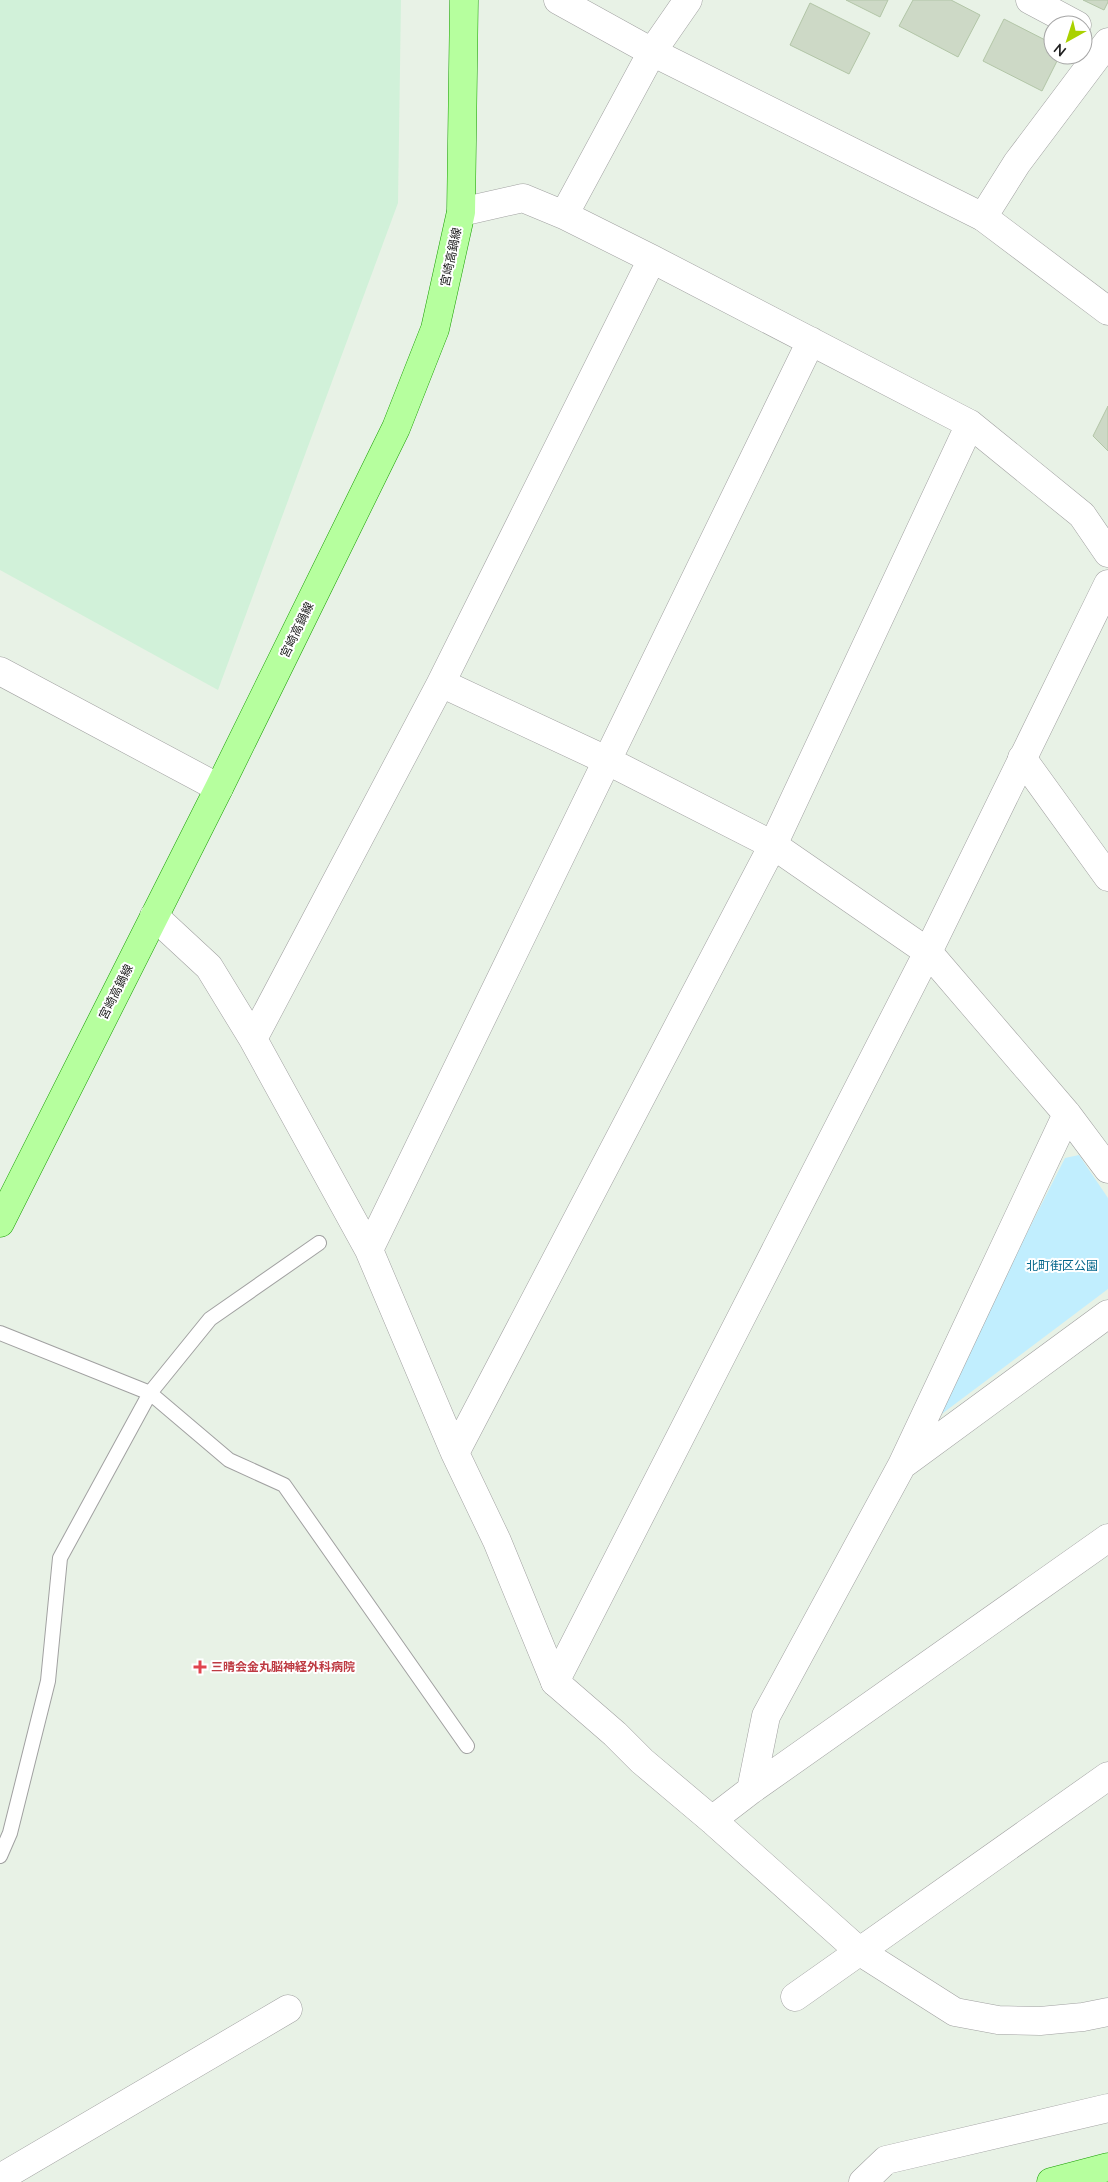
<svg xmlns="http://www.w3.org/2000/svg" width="1108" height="2182" viewBox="0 0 1108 2182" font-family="Lato,'Noto Sans JP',sans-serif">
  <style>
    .farmland { fill: #d1f1d9 }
    .park { fill: #c1eefe }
    .building { fill: #cdd9c6; stroke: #b2c5a7 }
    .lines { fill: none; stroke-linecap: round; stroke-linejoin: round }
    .service-casing { stroke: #a1a1a1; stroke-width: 16 }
    .minor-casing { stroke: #a1a1a1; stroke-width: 29 }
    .tertiary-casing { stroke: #a1a1a1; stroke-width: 29 }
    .primary-casing { stroke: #179d00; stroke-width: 29 }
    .service { stroke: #fff; stroke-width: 14 }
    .minor { stroke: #fff; stroke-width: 28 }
    .tertiary { stroke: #fff; stroke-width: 28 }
    .primary { stroke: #b6ff9e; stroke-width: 28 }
    .health-dot { fill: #e0444e; stroke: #fff; stroke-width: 2 }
    .labels { text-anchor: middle; stroke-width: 4; stroke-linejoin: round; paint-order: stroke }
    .street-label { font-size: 12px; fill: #202020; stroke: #fff }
    .park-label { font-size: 12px; fill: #03658a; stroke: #fff }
    .health-label { font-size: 12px; font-weight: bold; fill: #be3a42; stroke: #fff; text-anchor: start }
  </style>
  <rect width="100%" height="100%" fill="#e8f2e6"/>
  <path class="farmland" d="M0,0H401L398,203L218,690L0,570Z"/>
  <path class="park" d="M1079,1155L1108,1198V1289L931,1422L1065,1158Z"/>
  <path class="building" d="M846,0H888L880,17Z
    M913,0H951L980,15L958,57L899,26Z
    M1083,0H1108V2L1104,10Z
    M810,3L870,33L849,74L790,45Z
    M1004,19L1053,44V55H1060L1042,91L983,61Z
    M1108,406V451L1093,436Z"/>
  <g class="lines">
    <defs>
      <path id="service" d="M0,1333L150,1393L229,1460L284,1485L467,1746
        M0,1856L10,1833L48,1681L60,1558L150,1393L210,1319L319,1243"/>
      <path id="minor" d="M1030,0L1077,25
        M461,212L523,198L564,215L652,259L970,424L1082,515L1108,553
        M564,215L652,52L688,0
        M983,217L1017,163L1108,42
        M0,671L219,788
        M441,683L606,760L773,845L928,952L1067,1114L1108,1169
        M1022,758L1108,877
        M154,916L209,967L253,1039L369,1250L455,1453L497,1541L555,1682L615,1734L642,1761L712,1820L859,1951L955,2012L998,2020L1040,2021L1083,2017L1108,2012
        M253,1039L441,683L652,259
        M369,1250L811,341
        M455,1453L773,845L970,424
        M905,1463L1108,1314
        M751,1790L766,1716L902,1465L1067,1114
        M712,1820L751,1790L1108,1538
        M795,1997L1108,1776
        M0,2178L288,2009
        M863,2182L886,2160L1108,2108"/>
      <path id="tertiary" d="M558,0L652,52L983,217L1108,311
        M555,1682L928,952L1108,584"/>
      <path id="primary" d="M0,1223L219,788L396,428L435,329L461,212L464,0
        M1051,2182L1108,2167"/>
    </defs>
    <use href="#service" class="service-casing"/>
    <use href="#minor" class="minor-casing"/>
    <use href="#tertiary" class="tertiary-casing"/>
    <use href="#primary" class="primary-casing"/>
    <use href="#service" class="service"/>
    <use href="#minor" class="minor"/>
    <use href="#tertiary" class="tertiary"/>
    <use href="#primary" class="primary"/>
  </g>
  <path class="health-dot" d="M197.5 1659.5h5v5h5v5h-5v5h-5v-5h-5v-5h5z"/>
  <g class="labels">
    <g class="street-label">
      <text transform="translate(451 257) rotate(-78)" y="4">宮崎高鍋線</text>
      <text transform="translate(297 630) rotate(-64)" y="4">宮崎高鍋線</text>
      <text transform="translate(116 992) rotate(-63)" y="4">宮崎高鍋線</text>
    </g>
    <g class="park-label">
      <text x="1062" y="1270">北町街区公園</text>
    </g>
    <g class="health-label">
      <text x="211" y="1671">三晴会金丸脳神経外科病院</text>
    </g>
  </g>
  <g transform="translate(1068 40) rotate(219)"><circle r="24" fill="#ffffff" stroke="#a6a6a6"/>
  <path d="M0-4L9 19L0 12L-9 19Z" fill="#aad100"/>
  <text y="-8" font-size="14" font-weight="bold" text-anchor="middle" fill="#202020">N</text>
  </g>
</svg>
